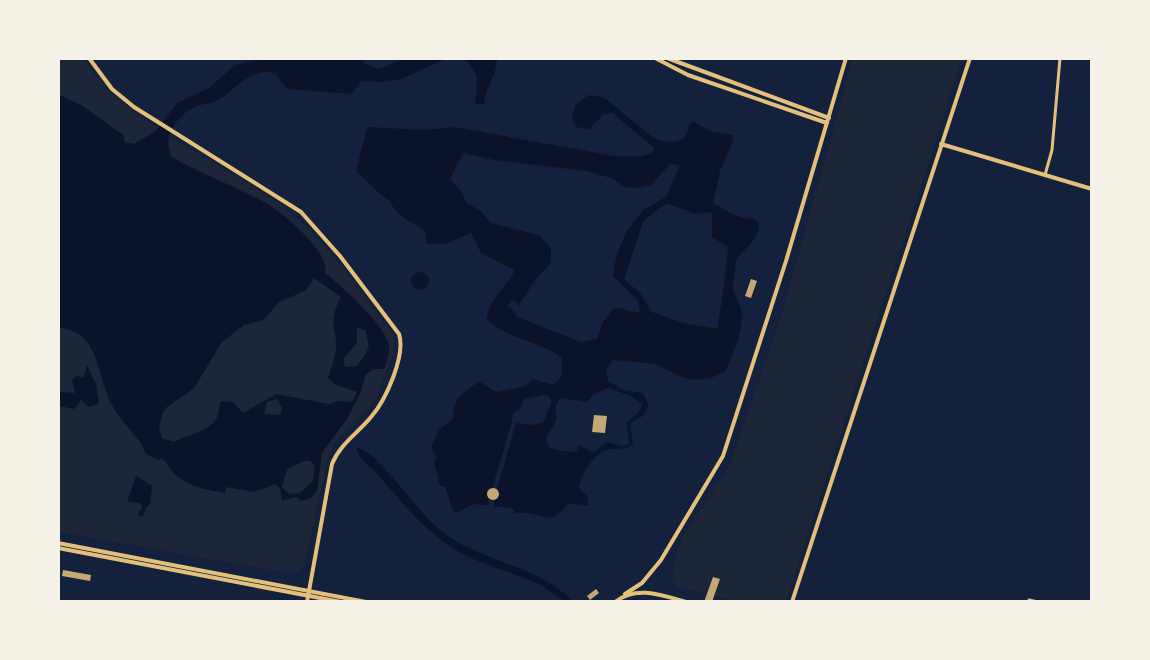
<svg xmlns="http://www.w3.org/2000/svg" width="1150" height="660" viewBox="0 0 1150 660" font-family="Overpass,sans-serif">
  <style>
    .green { fill: #1d2539 }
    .water { fill: #0b132b; fill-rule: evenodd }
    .pier { fill: #14213d }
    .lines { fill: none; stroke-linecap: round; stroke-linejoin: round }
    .canal { stroke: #0b132b; stroke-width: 5 }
    .building { fill: #c6a872 }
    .minor { stroke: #e5c07b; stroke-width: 3 }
    .tertiary { stroke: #e5c07b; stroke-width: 4 }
    .secondary { stroke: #e5c07b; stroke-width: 4 }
  </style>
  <rect width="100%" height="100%" fill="#14213d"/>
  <path class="green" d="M58,59H84C118,121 230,164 287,210C329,243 361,292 393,335L394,351L377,395L370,407L334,444L329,453L304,567L294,574L59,532Z
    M853,59H962L787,598L784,601H737L678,587L672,579L676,553L685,533L730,465L782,314Z"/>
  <path class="water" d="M361,58L365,64L379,69L403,59H446L401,79L380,82L362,81L351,94L287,89L276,74C253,65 236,89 220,99C213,103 205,103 198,106C179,112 160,138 172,157C201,174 234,186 264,202C281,211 331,252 325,273C342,286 384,324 389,345C390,353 387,362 384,369H373L366,374L360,394L347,419L322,453L317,491L311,498L302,501L296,497L282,501L280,488L275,484L254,492L226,487L225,493C207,490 184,486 172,471C169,467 168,463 161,458L159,460L146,454C143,450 143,445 140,442C129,428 118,417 110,401C97,373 98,330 59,328L58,94L81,105L123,135L125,142L134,144L156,131L177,103L209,88L235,65L265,59ZM314,278L341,297C325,326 340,329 335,355C334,363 330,370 328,378L336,385L357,392L352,402L337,401L329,404L276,394L245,412L241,411L233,402L221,401C218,407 220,413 216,419C207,433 187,434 174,442L162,438L159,428L162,414L167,407L194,388L222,342L244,325L264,320L278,303L306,290ZM357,327L366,331L369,348L357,366L345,367L343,359L357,343ZM277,399L282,408L280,415L264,414L267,402ZM304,461H310L315,466L313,481L300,493L289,494L282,487L287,469Z
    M462,59H497C496,79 485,87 484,104H475C478,87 480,67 462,59Z
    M589,95L605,98L652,137C662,141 678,146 686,135C689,129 688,125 693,121L710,131L733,135V141L720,171L713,203C722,207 732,215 740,217C748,219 753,217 759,223C761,239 745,247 737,259C735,261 733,289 733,292C752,319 736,342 726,371L711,378L694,380L681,377L656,364L613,360L606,371L608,381L624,390L643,393L649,406L643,416L630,423L633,444C625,451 616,447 606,450C594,455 580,475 579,488L588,497V505L568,504C547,530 545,510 515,513V510L511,508L474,504L456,513L452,508L445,486H440L434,462L437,458L431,448L439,430L452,420L454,413L452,412L458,397L479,381L496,392L524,387L533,379L553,385L562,376V359C552,345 505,338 487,320C488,298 512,283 514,270L481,253L471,233L445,244H427L425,231C413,223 395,215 390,201L379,193L356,171L367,127L425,130L455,127L614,156H642L652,153L654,148L613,113L604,114L589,129L576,127L572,119L575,105ZM463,153L494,160L587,171L611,178L625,187L638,188L651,185L670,164L680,165L666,197L643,210L626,232L616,257L613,276L638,301L640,312C630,315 624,305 613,309L603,322L597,339L581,342L517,317L515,312L507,306L512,300L519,305L535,280L551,263V248L539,235L491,223L480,210L467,204L461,191L450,179ZM668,204L696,214L712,212V237L728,247C728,254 719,325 717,329L683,323L652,312L640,293L624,279L643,222L660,207ZM608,388L631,396L642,404L639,412L627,422L629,444L624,446L606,442L593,453L579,445L576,452L555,450L548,446L546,437C548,432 553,428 555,423C559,413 551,407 561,398L587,402L594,394ZM547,394L552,401L543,423L530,425L512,422L513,413L520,410L524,399Z
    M411 281a9 9 0 1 1 18 0a9 9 0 1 1-18 0Z
    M87,365L96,384L99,404L88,407L81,400L74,409L59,406V392L75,393L72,380L77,376L83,378Z
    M356,447C379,452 417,512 440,530C479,562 538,564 572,601C559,602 550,589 537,583C515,574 491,567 469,557C432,539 407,509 381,478C373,467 358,460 356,447Z
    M136,476L152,486L150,504L144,510L140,503L127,502Z"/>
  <path class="pier" d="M512,422L516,423L497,489L498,499H495L494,506H489L487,489H492Z"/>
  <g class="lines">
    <path class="canal" d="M141,514L143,510"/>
  </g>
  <path class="building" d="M751,279L757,281L751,298L745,296Z
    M594,415L607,416L605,433L592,432Z
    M487 494a6 6 0 1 1 12 0a6 6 0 1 1-12 0Z
    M63,570L91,575L90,581L62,576Z
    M713,577L720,579L712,602H704Z
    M596,589L599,593L590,600L587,596Z"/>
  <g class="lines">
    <path class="minor" d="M1045,175L1052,150L1060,58
      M1029,600L1038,602"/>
    <path class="tertiary" d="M89,58L112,89L134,107L301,212L340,256L399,334C406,355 386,400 371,417C358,433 340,444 332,464L307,602
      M655,58L688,75L827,123
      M667,58L829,118
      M941,144L1092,189
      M625,594L642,583L661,560L723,456L786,261L846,58
      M792,602L970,58"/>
    <path class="secondary" d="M58,543L366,602
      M58,548L341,602
      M615,602C636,585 662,595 686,602
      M626,602H653"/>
  </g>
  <rect width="1150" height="660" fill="none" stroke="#f6f1e7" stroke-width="120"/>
</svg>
